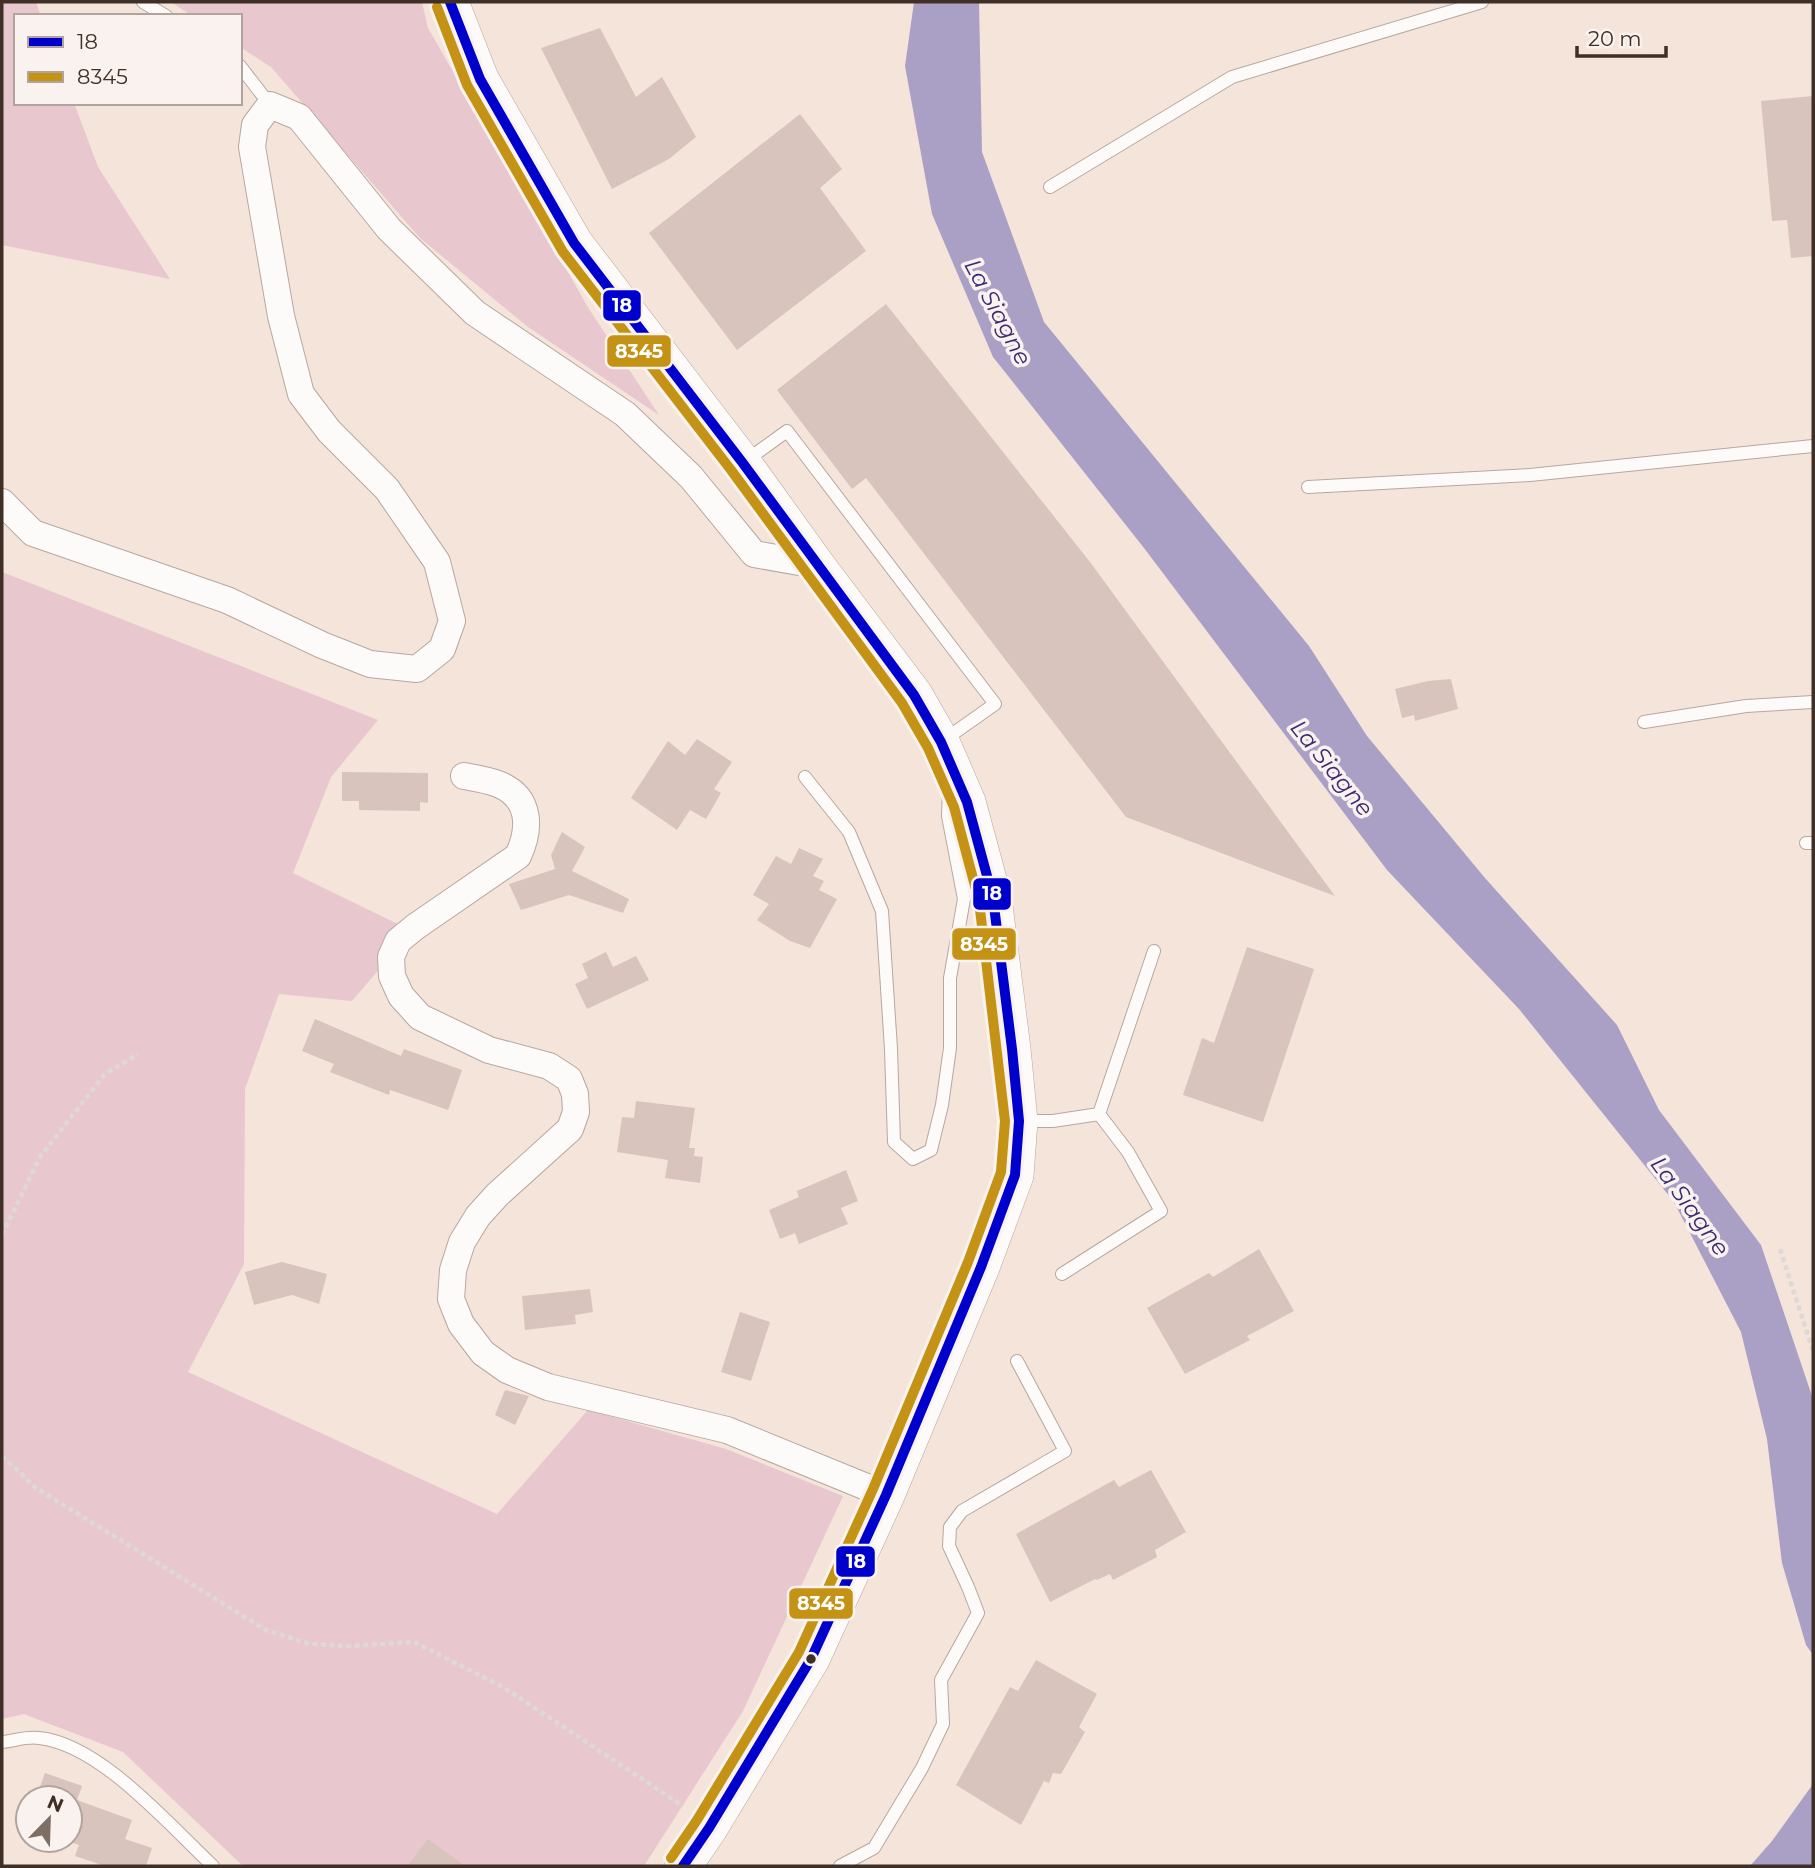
<svg xmlns="http://www.w3.org/2000/svg" width="1815" height="1868" viewBox="0 0 1815 1868" font-family="Montserrat,sans-serif">
  <style>
    .green { fill: #e8c7ce }
    .water { fill: #aaa0c6 }
    .building { fill: #d8c4bd }
    .lines { fill: none; stroke-linecap: round; stroke-linejoin: round }
    .lane-casing { stroke: #b6a8a0; stroke-width: 14 }
    .street-casing { stroke: #b6a8a0; stroke-width: 28 }
    .secondary-casing { stroke: #b6a8a0; stroke-width: 38 }
    .path { stroke: #ded9d7; stroke-width: 4.5; stroke-dasharray: 5 3.5; stroke-linecap: butt }
    .lane { stroke: #fdfbf9; stroke-width: 12 }
    .street { stroke: #fdfbf9; stroke-width: 26 }
    .secondary { stroke: #fdfbf9; stroke-width: 37 }
    .bus-1-casing { stroke: #faf2ee; stroke-width: 16 }
    .bus-2-casing { stroke: #faf2ee; stroke-width: 16 }
    .bus-1 { stroke: #0000cd; stroke-width: 10 }
    .bus-2 { stroke: #c49315; stroke-width: 10 }
    .bus-dot { fill: #3e2f27; stroke: #faf2ee; stroke-width: 2.5 }
    .labels { text-anchor: middle; stroke-width: 7; stroke-linejoin: round; paint-order: stroke }
    .water-label { font-size: 23px; font-style: italic; fill: #3b2b72; stroke: #faf2ee }
    .line-badge { stroke: #faf2ee; stroke-width: 2.5 }
    .badge-label { font-size: 19px; text-anchor: middle; font-weight: bold; fill: #fff }
  </style>
  <rect width="100%" height="100%" fill="#f4e4da"/>
  <path class="green" d="M2,2H36L41,16H16V103H74L98,167L170,279L2,245Z
    M171,2H422L428,28L589,309L659,415L528,327L420,238L271,67L240,47V16H192Z
    M2,572L378,720L331,777L293,873L412,931L352,1001L279,994L245,1089L244,1264L188,1372L497,1514L588,1410L726,1449L843,1496L743,1711L644,1866H243L123,1752L24,1714L2,1719Z"/>
  <path class="water" d="M914,2H979L982,152L1044,322L1309,646L1367,736L1485,878L1617,1025L1659,1110L1761,1245L1813,1399V1655L1806,1645L1782,1563L1767,1439L1741,1332L1674,1202L1519,1009L1387,870L1144,548L993,357L932,214L905,66Z
    M1813,1784V1866H1750L1772,1841Z"/>
  <path class="building" d="M600,28L636,97L662,77L696,137L669,159L612,189L541,48Z
    M1813,96V256L1791,258L1787,220L1772,221L1761,101Z
    M800,114L842,169L820,188L866,251L737,350L649,233Z
    M886,304L1090,562L1335,896L1126,817L866,478L852,489L777,390Z
    M1451,679L1458,709L1415,721L1414,715L1402,718L1395,689L1428,681Z
    M697,739L732,762L714,789L721,793L706,819L690,810L677,830L631,798L668,741L685,755Z
    M342,772L428,773V803L420,802V811L359,810V801H342Z
    M562,832L585,847L572,871L629,899L623,913L569,895L521,910L509,884L555,869L551,855Z
    M799,848L823,859L813,876L824,881L819,890L837,899L810,948L790,941L757,920L769,904L753,895L776,856L791,864Z
    M1247,947L1314,969L1263,1122L1183,1095L1202,1038L1214,1043Z
    M606,952L613,967L636,956L649,980L587,1009L575,984L588,978L582,964Z
    M315,1019L401,1056L404,1049L462,1070L448,1110L390,1090L389,1095L330,1072L334,1064L302,1051Z
    M636,1101L695,1108L689,1148H695L694,1156L703,1157L700,1183L665,1178L668,1160L617,1152L622,1117L634,1118Z
    M846,1170L858,1201L841,1208L848,1224L799,1244L795,1233L780,1239L769,1210L799,1197L797,1191Z
    M1259,1249L1294,1311L1247,1336L1250,1340L1185,1374L1147,1308L1209,1273L1213,1277Z
    M282,1262L327,1274L319,1304L292,1295L254,1305L245,1272Z
    M590,1289L593,1312L575,1315L576,1324L525,1330L522,1296Z
    M740,1312L770,1322L751,1381L721,1372Z
    M505,1390L529,1396L515,1425L495,1415Z
    M1151,1470L1186,1532L1155,1550L1157,1557L1113,1580L1110,1574L1097,1580L1095,1579L1050,1602L1016,1534L1114,1480L1119,1487Z
    M1036,1660L1097,1694L1079,1727L1085,1732L1061,1774L1053,1773L1049,1783L1044,1781L1021,1825L956,1785L1010,1687L1018,1691Z
    M45,1773L82,1786L77,1800L132,1820L125,1839L152,1848L146,1866H105L75,1856L79,1845L65,1840H70V1798H36Z
    M428,1839L465,1866H407Z"/>
  <g class="lines">
    <defs>
      <path id="lane" d="M143,2L166,16
        M240,66L270,105
        M1050,187L1232,77L1482,2
        M744,462L787,431L995,704L944,740
        M1308,487L1530,475L1813,446
        M1644,722L1746,706L1813,702
        M805,777L849,832L882,911L891,1049L894,1142L913,1159L931,1150L942,1105L950,1048V978L964,899L948,816L949,790
        M1806,843H1813
        M1099,1114L1154,951
        M1023,1121H1053L1099,1114L1128,1152L1161,1211L1062,1274
        M2,1742C13,1741 27,1736 39,1738C100,1744 169,1825 213,1866
        M840,1866L874,1848L922,1768L943,1724L941,1680L978,1613L968,1587L949,1546L950,1527L962,1511L1065,1451L1017,1361"/>
      <path id="street" d="M2,502L33,533L227,600L322,645L370,664L417,669L442,649L452,621L437,562L387,489L329,431L301,394L281,316L252,147L255,125L270,105L299,117L389,229L475,313L625,414L691,477L754,554L816,565
        M464,776C475,778 488,780 498,784C531,797 531,828 518,856L415,927L398,941L391,957L392,976L401,996L420,1017L489,1050L549,1066L569,1079L575,1094L576,1112L570,1129L497,1195L478,1216L462,1242L453,1270L451,1299L461,1324L483,1353L507,1370L548,1387L727,1430L886,1495"/>
      <path id="secondary" d="M450,2L480,79L574,243L742,462L816,565L914,695L941,742L967,802L993,898L1012,1049L1019,1121L1015,1175L981,1267L886,1495L811,1659L709,1828L683,1866"/>
    </defs>
    <use href="#lane" class="lane-casing"/>
    <use href="#street" class="street-casing"/>
    <use href="#secondary" class="secondary-casing"/>
    <path class="path" d="M2,1235L40,1157L105,1074L138,1054
      M1780,1249L1813,1351
      M2,1456L36,1488L266,1630L310,1644L349,1646L414,1642L503,1687L683,1806"/>
    <use href="#lane" class="lane"/>
    <use href="#street" class="street"/>
    <use href="#secondary" class="secondary"/>
    <defs>
      <path id="bus-1" d="M450,2L480,79L574,243L742,462L914,695L941,742L967,802L993,898L1012,1049L1019,1121L1015,1175L981,1267L886,1495L811,1659L709,1828L683,1866"/>
      <path id="bus-2" d="M437,7L467,85L563,252L731,470L902,703L928,748L954,807L979,901L1005,1121L1001,1172L968,1262L873,1489L799,1652L697,1820L671,1858"/>
    </defs>
    <use href="#bus-1" class="bus-1-casing"/>
    <use href="#bus-2" class="bus-2-casing"/>
    <use href="#bus-1" class="bus-1"/>
    <use href="#bus-2" class="bus-2"/>
  </g>
  <circle class="bus-dot" cx="811" cy="1659" r="6"/>
  <g class="labels">
    <g class="water-label">
      <text transform="translate(998 312) rotate(62)" y="8">La Siagne</text>
      <text transform="translate(1332 768) rotate(51)" y="8">La Siagne</text>
      <text transform="translate(1690 1206) rotate(54)" y="8">La Siagne</text>
    </g>
  </g>
  <g class="line-badge">
    <rect x="602" y="289" width="40" height="33" rx="7" fill="#0000cd"/>
    <rect x="606" y="334" width="66" height="34" rx="7" fill="#c49315"/>
    <rect x="972" y="877" width="40" height="34" rx="7" fill="#0000cd"/>
    <rect x="951" y="927" width="66" height="34" rx="7" fill="#c49315"/>
    <rect x="835" y="1545" width="41" height="33" rx="7" fill="#0000cd"/>
    <rect x="788" y="1587" width="66" height="33" rx="7" fill="#c49315"/>
  </g>
  <g class="badge-label">
    <text x="622" y="312">18</text>
    <text x="639" y="358">8345</text>
    <text x="992" y="900">18</text>
    <text x="984" y="951">8345</text>
    <text x="856" y="1568">18</text>
    <text x="821" y="1610">8345</text>
  </g>
  <rect width="1815" height="1868" fill="none" stroke="#3e2f27" stroke-width="7"/>
  <rect x="14" y="14" width="228" height="91" fill="#faf2ee" stroke="#afa49e" stroke-width="2"/>
  <rect x="28" y="37" width="35" height="10" fill="#0000cd" stroke="#afa49e" stroke-width="2"/>
  <text x="77" y="49" font-size="21" fill="#3e2f27">18</text>
  <rect x="28" y="72" width="35" height="10" fill="#c49315" stroke="#afa49e" stroke-width="2"/>
  <text x="77" y="84" font-size="21" fill="#3e2f27">8345</text>
  <g transform="translate(49 1819) rotate(23)"><circle r="33" fill="#faf2ee" stroke="#afa49e" stroke-width="2"/>
  <path d="M0-5L12 26L0 18L-12 26Z" fill="#7e6e66"/>
  <text y="-10" font-size="19" font-weight="bold" text-anchor="middle" fill="#3e2f27">N</text>
  </g>
  <path d="M1577 46v10h89v-10" fill="none" stroke="#3e2f27" stroke-width="3.5"/>
  <text x="1588" y="46" font-size="21" fill="#3e2f27" stroke="#faf2ee" stroke-width="5" paint-order="stroke">20 m</text>
</svg>
